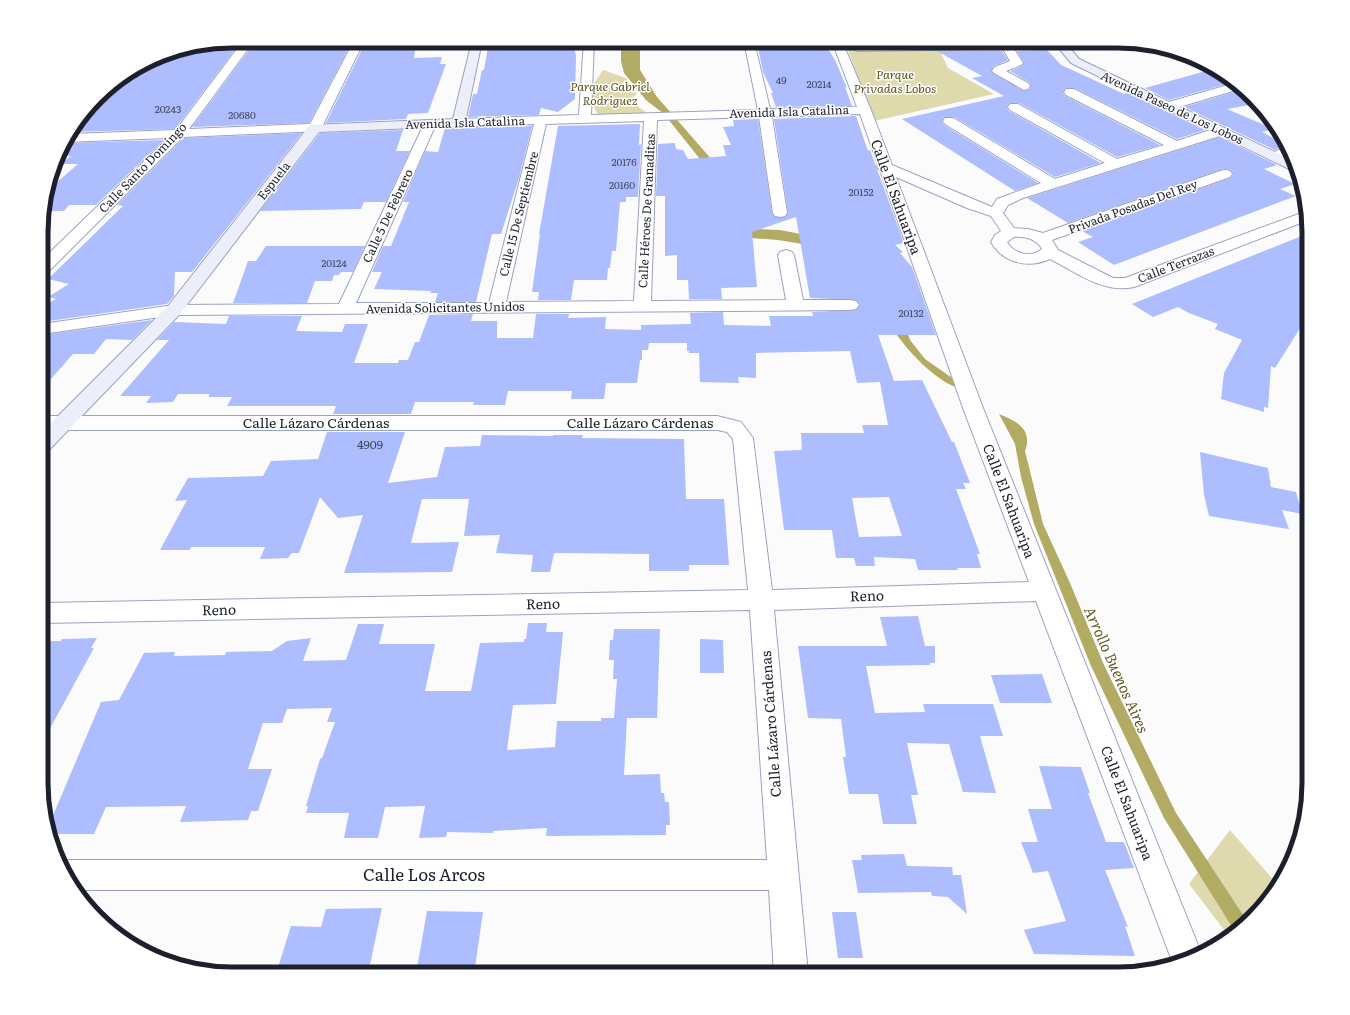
<svg xmlns="http://www.w3.org/2000/svg" width="1350" height="1015" viewBox="0 0 1350 1015" font-family="Literata,serif">
  <style>
    .green { fill: #dedaae }
    .water { fill: #b2ab63 }
    .building { fill: #adbdfe; fill-rule: evenodd }
    .lines { fill: none; stroke-linecap: round; stroke-linejoin: round }
    .street-casing { stroke: #9aa2c2; stroke-width: 2 }
    .secondary-casing { stroke: #9aa2c2; stroke-width: 2 }
    .street { fill: #fff; fill-rule: evenodd }
    .secondary { fill: #eceefa; fill-rule: evenodd }
    .labels { text-anchor: middle; stroke-width: 3; stroke-linejoin: round; paint-order: stroke }
    .far-number-label { font-size: 10px; fill: #414760 }
    .far-park-label { font-size: 12px; font-style: italic; fill: #5a551e; stroke: #fff }
    .far-street-label { font-size: 12px; fill: #1d202c; stroke: #fff }
    .number-label { font-size: 12px; fill: #414760 }
    .street-label { font-size: 14px; fill: #1d202c; stroke: #fff }
    .water-label { font-size: 15px; font-style: italic; fill: #5f5a24; stroke: #fff }
    .near-street-label { font-size: 17px; fill: #1d202c; stroke: #fff }
    .rim { fill: none; stroke: #1d202c; stroke-width: 5 }
  </style>
  <rect width="100%" height="100%" fill="#fbfbfb"/>
  <path class="green" d="M939,49L948,68L994,94L874,121L848,50Z
    M603,70L626,78L637,94L629,100L647,113L598,115L587,94Z
    M1230,830L1277,884L1262,909L1228,935L1189,884Z"/>
  <path class="water" d="M621,41H640V70L657,97L720,169L732,228L780,230L806,235L892,291L910,340L925,359L955,380L962,389C937,383 911,354 896,334L809,245L778,240L725,236L708,169L664,114L646,100L624,73L621,61Z
    M999,414C1017,421 1033,430 1025,451L1043,524L1070,583L1104,665L1176,813L1247,921L1234,930L1164,818L1091,666L1034,524L1021,477L1015,444Z"/>
  <path class="building" d="M232,41H237L233,47H237L175,129L70,132L113,84L170,51Z
    M489,41H573L576,56L575,99L558,112L541,108L539,115L468,117L473,94H477L482,70H484Z
    M823,41L835,60L847,88L845,87L852,106L776,107L771,93H773L763,72L757,42Z
    M344,43L342,46H350L309,123L192,127L252,46Z
    M416,44L414,58L442,57L440,64H446L428,113L408,114L406,119L326,123L364,45Z
    M1047,50L1061,65L1070,69L1124,94L1129,93L1205,130L1177,139L1075,88H1065L1063,93L1065,96L1160,145L1117,157L1019,103H1009L1007,108L1009,111L1101,163L1055,177L954,117H944L942,122L944,125L1038,183L1015,191L902,119L1004,96L972,78L982,76L937,51H1002L1008,60L994,66L991,72L1024,91L1028,90L1031,87L1029,82L1010,71L1022,66L1024,63L1017,51Z
    M1213,69L1234,82L1169,100L1145,88Z
    M1244,89L1256,104L1227,109L1274,129L1262,132L1287,145L1275,150L1184,107Z
    M856,116L868,151L870,150L888,199L904,243L895,245L903,252L900,253L912,267L936,335H878L894,381L922,380L952,442H954L970,483H963L966,489H956L980,554H977L981,568H957L958,570H918L915,559L874,557L875,566H856L854,558H836L832,530H784L774,451L802,450L801,433H864L862,425H888L880,382L857,383L850,351L756,353V378L738,377L739,383L700,382L699,353H689V351H687V343H649L648,350H642V360H640L637,383H606L604,399H571L572,391H508L505,405H473L474,402H415L411,414H333L336,406H227L232,397H209V394H178L173,402L146,403L151,396H120L169,340H157L174,322L226,324L229,316H302L296,331L342,332L345,324H368L354,363H398L399,360H408L415,342H419L429,315L473,314L471,321H497V338H533L536,314H569L568,318L606,317L605,329L641,330V325L691,324L690,313L723,312L724,325L771,326L769,316H813L812,312L856,310L860,305L856,300L810,298L796,217L752,232L757,287L721,288L722,299H689L688,280H677V255L665,256V196H656L658,144L675,143L676,149L683,150L688,159L726,156L723,145H731L723,127L734,126L733,120L758,119L772,213L775,217H785L788,213L774,119ZM889,497L902,536L859,537L852,498Z
    M640,124L639,145L641,144L638,197H626V202H620L616,251H612L610,268H608L607,280H574L571,300H538L539,292H532L540,234H539L558,126Z
    M532,126L519,178L501,234H492L476,302H435L438,293H430L431,291L374,289L382,272H372L383,246H391L409,202H403L425,151L438,152L445,128Z
    M403,130L396,151H410L386,202H364L361,209L260,211L320,133Z
    M302,133L192,272H175L174,296L167,304L42,322V307L56,299L48,297L69,284L48,279L123,206L117,205L184,138Z
    M1220,137L1277,165L1264,169L1295,184L1280,189L1296,196L1114,265L1078,242L1093,237L1082,231L1230,178L1233,175L1231,170L1225,169L1220,170L1068,223L1027,198Z
    M164,140L96,205H69L64,211H43L48,190L78,164H60L71,156H60L64,143Z
    M1309,233V252L1301,256L1309,260V314L1275,368L1271,366L1268,408L1264,407V412L1221,399L1224,373L1242,340L1215,329L1218,324L1189,313L1178,307L1153,317L1132,304Z
    M266,246H365L353,272H341L339,275H334L332,281H315L307,303H233L248,261H256Z
    M152,320L132,340L106,339L94,354H73L42,389V335Z
    M327,432H405L388,483L437,477L445,447L480,446L482,435L553,436V435H583L582,438L684,439L686,499H724L729,565H689V571H649V554L554,553L550,572H531L533,555L496,553L500,535L464,536L469,499H422L411,543L459,542L452,572L344,573L363,515L338,518L320,497L299,553H292L288,558L260,559L265,547H191L190,550H160L187,500L175,501L188,478L263,476L271,461L318,459Z
    M1200,452L1268,468L1271,487L1296,492L1302,514L1282,510L1289,529L1209,516L1204,495Z
    M918,616L925,646H935V663H930V665L866,666L875,713L925,712L923,704H993L1003,736H980L996,793L963,792L949,744L907,743L918,795H911L917,824H883L878,794H849L843,757H846L841,719L808,718L798,646H887L880,617Z
    M528,623H547L546,632H563L556,704L513,705L507,750L555,747L557,721H601V718H614L617,679H613L614,660H609L610,640H613L614,629H660L657,718H627L624,775L660,774L661,793H664L665,802H669L670,825H666V835L546,836L547,828L493,831V833L447,832L446,837L419,838L425,806L385,807L378,838H344L349,813H306L308,806H306L320,759L322,758L335,722H327L332,708L287,709L282,723H263L248,769H272L258,811H251L248,820L180,822L186,806L106,807L94,834H52L49,825L101,702L119,700L144,653L175,652L174,656L225,655L226,652L272,651L287,641L311,638L303,661L346,660L358,624H384L379,644H435L425,691H471L480,643L524,642V639H526Z
    M97,638L91,648H94L42,743V641H61L62,639Z
    M700,639L723,640L724,673H700Z
    M1042,674L1052,703H1000L991,675Z
    M1039,766L1081,767L1090,793H1088L1106,842H1124L1134,868L1105,870L1128,927L1125,926L1135,956L1034,954L1024,930L1066,921L1048,871L1033,873L1021,842H1038L1028,809H1052Z
    M904,854L907,866L952,867L953,875H961L967,914L948,897L932,896L931,892L858,893L852,860H862L861,855Z
    M382,908L368,974H276L291,926L321,927L326,909Z
    M427,911L483,912L474,974H416Z
    M832,912H856L863,958H838Z"/>
  <g class="lines">
    <defs>
      <path id="street" d="M243,41H254L189,129L310,124L354,41H364L320,131L183,137L49,271L43,273V259L168,138L65,142L69,134L176,130Z
        M584,41H594L591,115L758,110L744,41H754L770,109L857,107L832,41H842L871,110L892,165L992,207L997,199L1041,183L945,124L943,121L945,118H953L1055,179L1105,163L1010,110L1008,107L1010,104H1018L1117,159L1164,145L1066,95L1064,92L1066,89H1074L1177,141L1216,128H1226L1227,131L1226,134L1023,198L1008,205L1003,213L1014,228L1028,229L1043,233L1220,171L1225,170L1230,171L1232,174L1230,177L1052,240L1058,250L1113,278H1125L1304,212L1306,221L1134,287C1103,294 1076,272 1050,259C1028,269 1003,263 991,242L995,235L1001,231L991,216L967,208L896,177L983,408L1202,955L1172,961L1036,601L774,610L808,974H774L769,890H78L61,868L59,862L66,860H767L750,610L42,623V603L748,590L733,439L727,432L717,430H42V416H717L741,422L753,438L772,590L1029,582L963,408L880,170L877,167L878,165L860,114L772,117L787,213L785,216L780,217L775,216L773,213L759,117L657,120L651,301L786,300L778,255L780,252L786,250L792,252L794,255L803,300H850L856,301L859,305L856,309L850,310L174,315L42,334V324L174,305L339,304L424,124L425,121H435L436,124L356,303H489L534,124L459,127L455,126L453,123L455,120L459,119L579,115ZM644,121L634,301L506,302L546,124ZM1014,237C1024,236 1037,239 1042,249C1031,259 1013,253 1007,242Z
        M999,41L1061,42L1066,45L1061,48L1014,49L1023,63L1021,65L1006,71L1028,83L1030,86L1028,89L1024,90L994,73L992,71L995,67L1010,61L1003,49L857,51L852,48L857,45L1000,43Z
        M1235,83L1243,88L1169,110L1165,109L1163,106L1165,103Z
        M1288,146L1291,155L1280,160H1270L1268,157L1270,154Z"/>
      <path id="secondary" d="M472,41H482L465,123L463,126L319,132L180,314L49,450L42,452V432L168,306L310,125L453,119Z
        M1053,41H1064L1079,59L1292,160L1295,170L1289,169L1071,63Z"/>
    </defs>
    <use href="#street" class="street-casing"/>
    <use href="#secondary" class="secondary-casing"/>
    <use href="#street" class="street"/>
    <use href="#secondary" class="secondary"/>
  </g>
  <g class="labels">
    <g class="far-number-label">
      <text x="781" y="84">49</text>
      <text x="819" y="88">20214</text>
      <text x="168" y="113">20243</text>
      <text x="242" y="119">20680</text>
      <text x="624" y="166">20176</text>
      <text x="622" y="189">20160</text>
      <text x="861" y="196">20152</text>
      <text x="334" y="267">20124</text>
      <text x="911" y="317">20132</text>
    </g>
    <g class="far-park-label">
      <text x="895" y="79">Parque<tspan x="895" dy="14">Privadas Lobos</tspan></text>
      <text x="610" y="91">Parque Gabriel<tspan x="610" dy="14">Rodriguez</tspan></text>
    </g>
    <g class="far-street-label">
      <text transform="translate(1172 108) rotate(25)" y="4">Avenida Paseo de Los Lobos</text>
      <text transform="translate(789 112) rotate(-2)" y="4">Avenida Isla Catalina</text>
      <text transform="translate(465 123) rotate(-2)" y="4">Avenida Isla Catalina</text>
      <text transform="translate(143 168) rotate(-46)" y="4">Calle Santo Domingo</text>
      <text transform="translate(274 181) rotate(-52)" y="4">Espuela</text>
      <text transform="translate(1133 207) rotate(-20)" y="4">Privada Posadas Del Rey</text>
      <text transform="translate(647 211) rotate(-87)" y="4">Calle Héroes De Granaditas</text>
      <text transform="translate(519 214) rotate(-76)" y="4">Calle 15 De Septiembre</text>
      <text transform="translate(388 216) rotate(-65)" y="4">Calle 5 De Febrero</text>
      <text transform="translate(1176 265) rotate(-21)" y="4">Calle Terrazas</text>
      <text transform="translate(445 308) rotate(-1)" y="4">Avenida Solicitantes Unidos</text>
    </g>
    <g class="number-label">
      <text x="370" y="449">4909</text>
    </g>
    <g class="street-label">
      <text transform="translate(896 197) rotate(70)" y="5">Calle El Sahuaripa</text>
      <text x="316" y="428">Calle Lázaro Cárdenas</text>
      <text x="640" y="428">Calle Lázaro Cárdenas</text>
      <text transform="translate(1009 501) rotate(69)" y="5">Calle El Sahuaripa</text>
      <text transform="translate(867 596) rotate(-2)" y="5">Reno</text>
      <text transform="translate(543 604) rotate(-1)" y="5">Reno</text>
      <text transform="translate(219 610) rotate(-1)" y="5">Reno</text>
      <text transform="translate(771 724) rotate(-94)" y="5">Calle Lázaro Cárdenas</text>
      <text transform="translate(1127 803) rotate(69)" y="5">Calle El Sahuaripa</text>
    </g>
    <g class="water-label">
      <text transform="translate(1116 670) rotate(66)" y="5">Arrollo Buenos Aires</text>
    </g>
    <g class="near-street-label">
      <text x="424" y="881">Calle Los Arcos</text>
    </g>
  </g>
  <path d="M0 0H1350V1015H0ZM232 48H1118A184 184 0 0 1 1302 232V783A184 184 0 0 1 1118 967H232A184 184 0 0 1 48 783V232A184 184 0 0 1 232 48Z" fill="#fff" fill-rule="evenodd"/>
  <path class="rim" d="M232 48H1118A184 184 0 0 1 1302 232V783A184 184 0 0 1 1118 967H232A184 184 0 0 1 48 783V232A184 184 0 0 1 232 48Z"/>
</svg>
